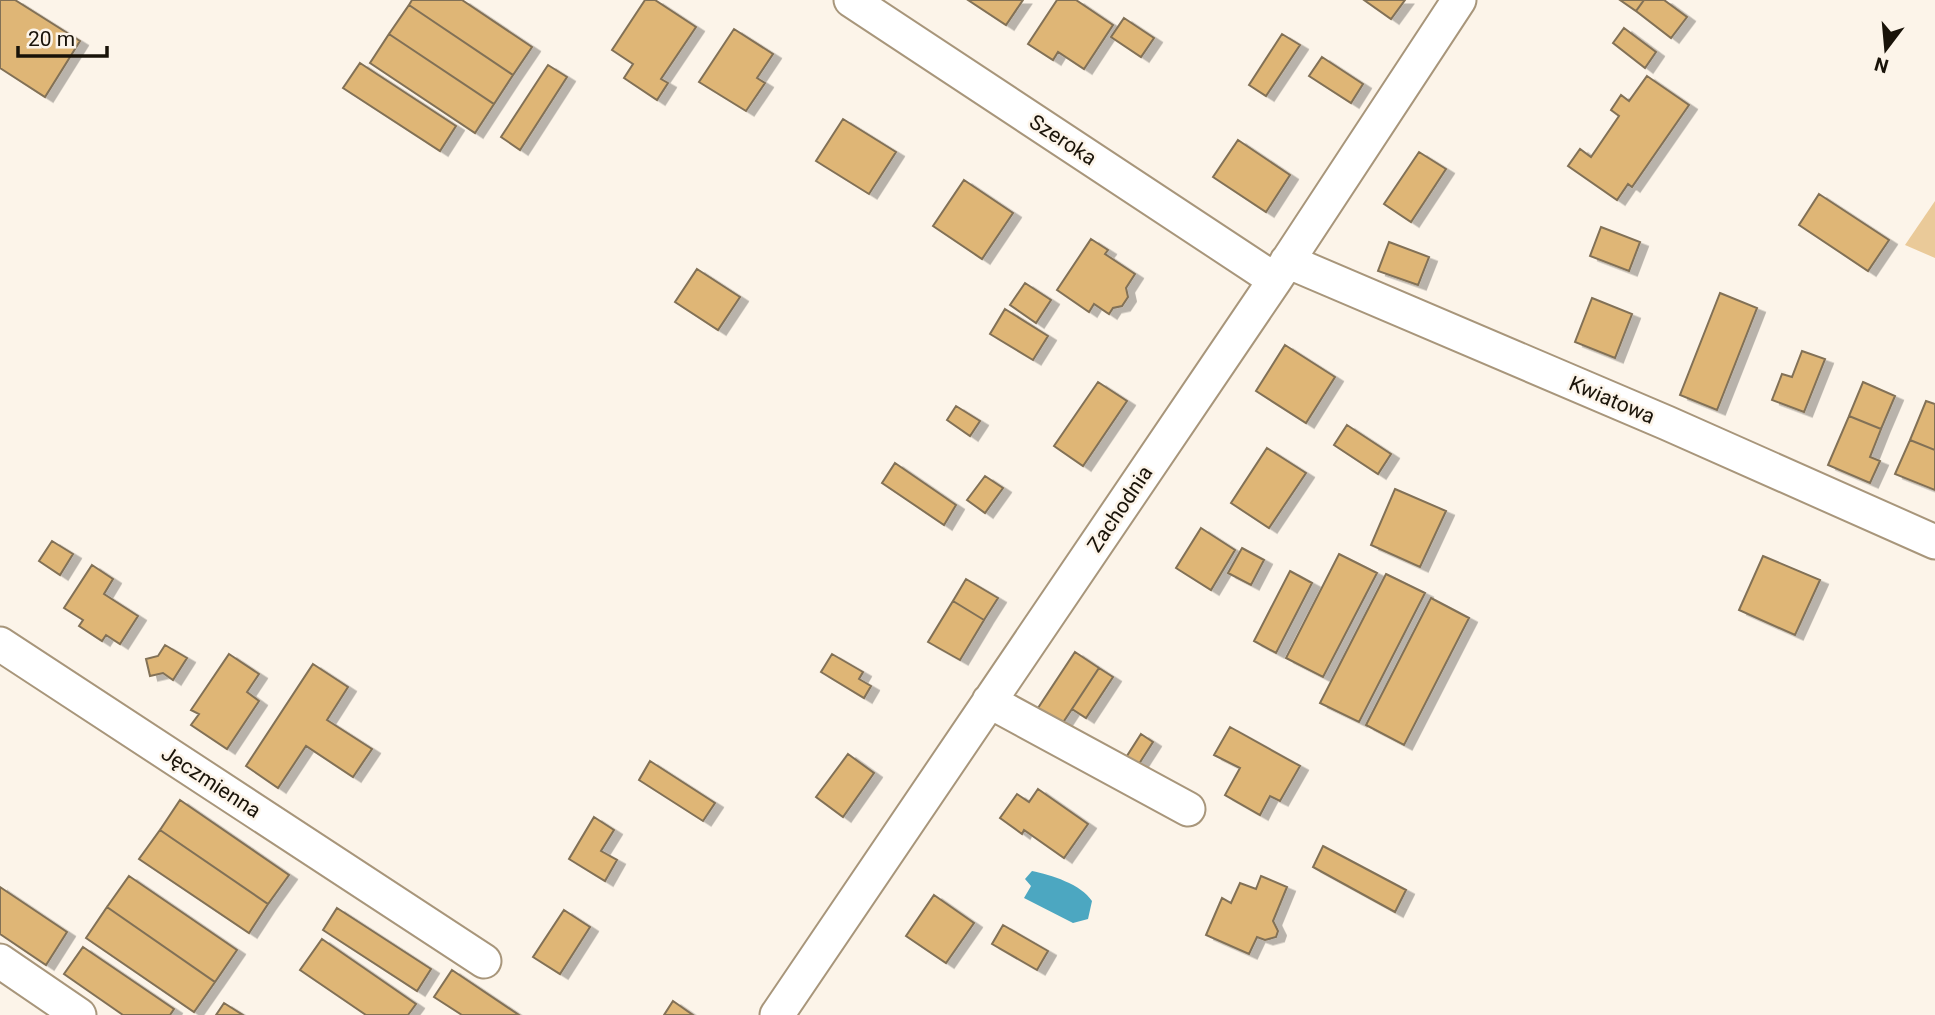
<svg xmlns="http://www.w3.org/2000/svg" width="1935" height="1015" viewBox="0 0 1935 1015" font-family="Roboto,sans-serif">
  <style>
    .green { fill: #eaca99 }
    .water { fill: #4ca7c1 }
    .building { fill: #dfb676; stroke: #827157; stroke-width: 2; filter: url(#shadow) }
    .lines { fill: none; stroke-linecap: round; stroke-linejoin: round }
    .minor-casing { stroke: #a8967b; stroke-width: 37 }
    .minor { stroke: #fff; stroke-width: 33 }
    .labels { text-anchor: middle; stroke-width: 5; stroke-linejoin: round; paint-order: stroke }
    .street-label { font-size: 21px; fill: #191309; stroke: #fcf4e9 }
  </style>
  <defs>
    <filter id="shadow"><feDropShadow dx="8" dy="4.5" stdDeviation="0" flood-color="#0004"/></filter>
  </defs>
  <rect width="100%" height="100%" fill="#fcf4e9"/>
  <path class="green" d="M1935,201V258L1905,245Z"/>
  <path class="water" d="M1032,871C1051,875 1081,884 1092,901L1088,919L1073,923L1024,898L1031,886L1025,879Z"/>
  <path class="building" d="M0,0H15L80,41L45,97L0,68Z
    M412,0H462L532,47L513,75L409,5Z
    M645,0H655L696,27L661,79L668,83L657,100L624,78L633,64L612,50Z
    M968,0H1023L1006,25Z
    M1057,0H1076L1113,25L1084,69L1058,52L1053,60L1028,44Z
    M1364,0H1405L1391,19Z
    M1620,0H1644L1636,11Z
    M1644,0H1664L1687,17L1671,38L1636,11Z
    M409,5L513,75L494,104L389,34Z
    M1124,18L1154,38L1141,57L1111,37Z
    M1624,28L1656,52L1645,68L1613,43Z
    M734,29L773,54L757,78L765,83L746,111L699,82Z
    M389,34L494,104L475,133L370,63Z
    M1282,34L1300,45L1266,96L1249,85Z
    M1322,57L1363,84L1351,103L1309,76Z
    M360,63L456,126L440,151L343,88Z
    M548,65L567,77L520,150L501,137Z
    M1647,76L1689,105L1632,187L1628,184L1617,200L1568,166L1580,149L1591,157L1619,116L1611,110L1621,95L1629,101Z
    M843,119L896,152L869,194L816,161Z
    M1238,140L1290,175L1266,212L1213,177Z
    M1419,152L1446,169L1411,222L1384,204Z
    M964,180L1013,213L982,259L933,226Z
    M1819,194L1889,240L1868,271L1799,225Z
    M1601,227L1640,242L1629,271L1590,256Z
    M1091,239L1108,250L1105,254L1135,274L1126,288L1128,297L1122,306L1113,308L1109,314L1094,304L1089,312L1057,290Z
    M1389,242L1429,257L1418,285L1378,271Z
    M697,269L740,297L718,330L675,302Z
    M1025,283L1051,300L1036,323L1010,305Z
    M1720,293L1757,308L1717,410L1680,395Z
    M1592,298L1632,314L1615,358L1575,342Z
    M1005,309L1048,336L1033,360L990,334Z
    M1285,345L1335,377L1306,423L1256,391Z
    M1802,351L1825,359L1804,412L1772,400L1782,374L1792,377Z
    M1098,382L1127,401L1083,466L1054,446Z
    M1863,382L1895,396L1881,429L1849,416Z
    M1926,401L1935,404V450L1910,440Z
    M956,406L980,421L970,436L947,420Z
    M1849,416L1881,429L1870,457L1880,461L1870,483L1828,465Z
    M1347,425L1391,454L1378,474L1334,445Z
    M1910,440L1935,450V490L1895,474Z
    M1267,448L1306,473L1269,528L1231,503Z
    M895,463L956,505L944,525L882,483Z
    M985,476L1003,488L985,513L967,500Z
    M1395,489L1446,511L1420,567L1371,545Z
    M1201,528L1235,550L1211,590L1176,568Z
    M52,541L73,554L60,575L39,561Z
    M1242,548L1264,560L1251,585L1228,573Z
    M1339,554L1377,573L1323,677L1286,658Z
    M1763,556L1820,580L1795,635L1739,610Z
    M92,565L113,579L104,594L138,616L120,644L106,635L102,641L79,626L83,620L64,608Z
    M1290,571L1312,583L1276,653L1254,641Z
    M1386,574L1425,593L1359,722L1320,703Z
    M966,579L998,598L984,620L953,601Z
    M1431,598L1469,618L1404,745L1366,725Z
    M953,601L984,620L960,660L928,642Z
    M165,645L187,658L173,680L163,673L150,676L146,659L158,656Z
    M1075,652L1099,668L1062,724L1038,708Z
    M229,654L259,674L247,692L259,701L227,749L191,725L199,714L191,710Z
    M832,654L863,672L859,679L871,686L864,698L821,672Z
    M313,664L348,687L327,720L372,749L353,777L306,746L278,788L246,766Z
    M1099,668L1113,677L1086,718L1072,709Z
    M1230,727L1300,766L1280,801L1270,796L1260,815L1225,795L1240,768L1214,755Z
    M1141,734L1153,742L1137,767L1125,759Z
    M848,754L874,773L843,817L816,797Z
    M650,761L715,803L703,821L639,780Z
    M1038,789L1088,824L1064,858L1024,830L1022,834L1000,818L1017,794L1029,802Z
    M180,800L289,875L268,904L160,830Z
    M594,817L614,830L601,851L617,860L605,881L569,859Z
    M160,830L268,904L249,933L139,859Z
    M1323,846L1406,890L1395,912L1313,867Z
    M129,876L237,950L215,982L107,907Z
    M1261,876L1287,887L1273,921L1278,931L1276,937L1265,940L1257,937L1249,954L1206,935L1222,898L1231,903L1240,883L1256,889Z
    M0,887L67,932L46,965L0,934Z
    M934,895L974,923L946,963L906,936Z
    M107,907L215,982L194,1012L86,938Z
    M337,908L431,969L417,991L323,930Z
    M564,910L590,927L560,974L533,957Z
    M1003,925L1048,951L1037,970L992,944Z
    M322,939L416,1004L408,1015H366L300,970Z
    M83,947L174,1009L170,1015H123L64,974Z
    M452,970L519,1015H462L434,997Z
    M673,1001L693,1015H664Z
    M224,1003L243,1015H216Z"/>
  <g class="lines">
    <defs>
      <path id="minor" d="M851,0L1275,280
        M1287,261L1667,423L1935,542
        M0,644L484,961
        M989,701L1188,809
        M0,961L79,1015
        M777,1015L1275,280L1459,0"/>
    </defs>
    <use href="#minor" class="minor-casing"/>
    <use href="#minor" class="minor"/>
  </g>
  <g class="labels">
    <g class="street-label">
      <text transform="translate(1063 140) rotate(33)" y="7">Szeroka</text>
      <text transform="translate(1612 400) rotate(23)" y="7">Kwiatowa</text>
      <text transform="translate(1120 509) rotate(-56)" y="7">Zachodnia</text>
      <text transform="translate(211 782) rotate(33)" y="7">Jęczmienna</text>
    </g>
  </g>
  <g transform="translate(1886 49) rotate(196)" stroke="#fcf4e9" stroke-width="5" paint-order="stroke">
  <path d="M0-5L12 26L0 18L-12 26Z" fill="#191309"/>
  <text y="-10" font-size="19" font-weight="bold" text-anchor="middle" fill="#191309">N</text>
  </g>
  <path d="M18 46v10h89v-10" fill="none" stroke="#191309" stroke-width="3.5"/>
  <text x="28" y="46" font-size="21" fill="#191309" stroke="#fcf4e9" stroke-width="5" paint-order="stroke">20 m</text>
</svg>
